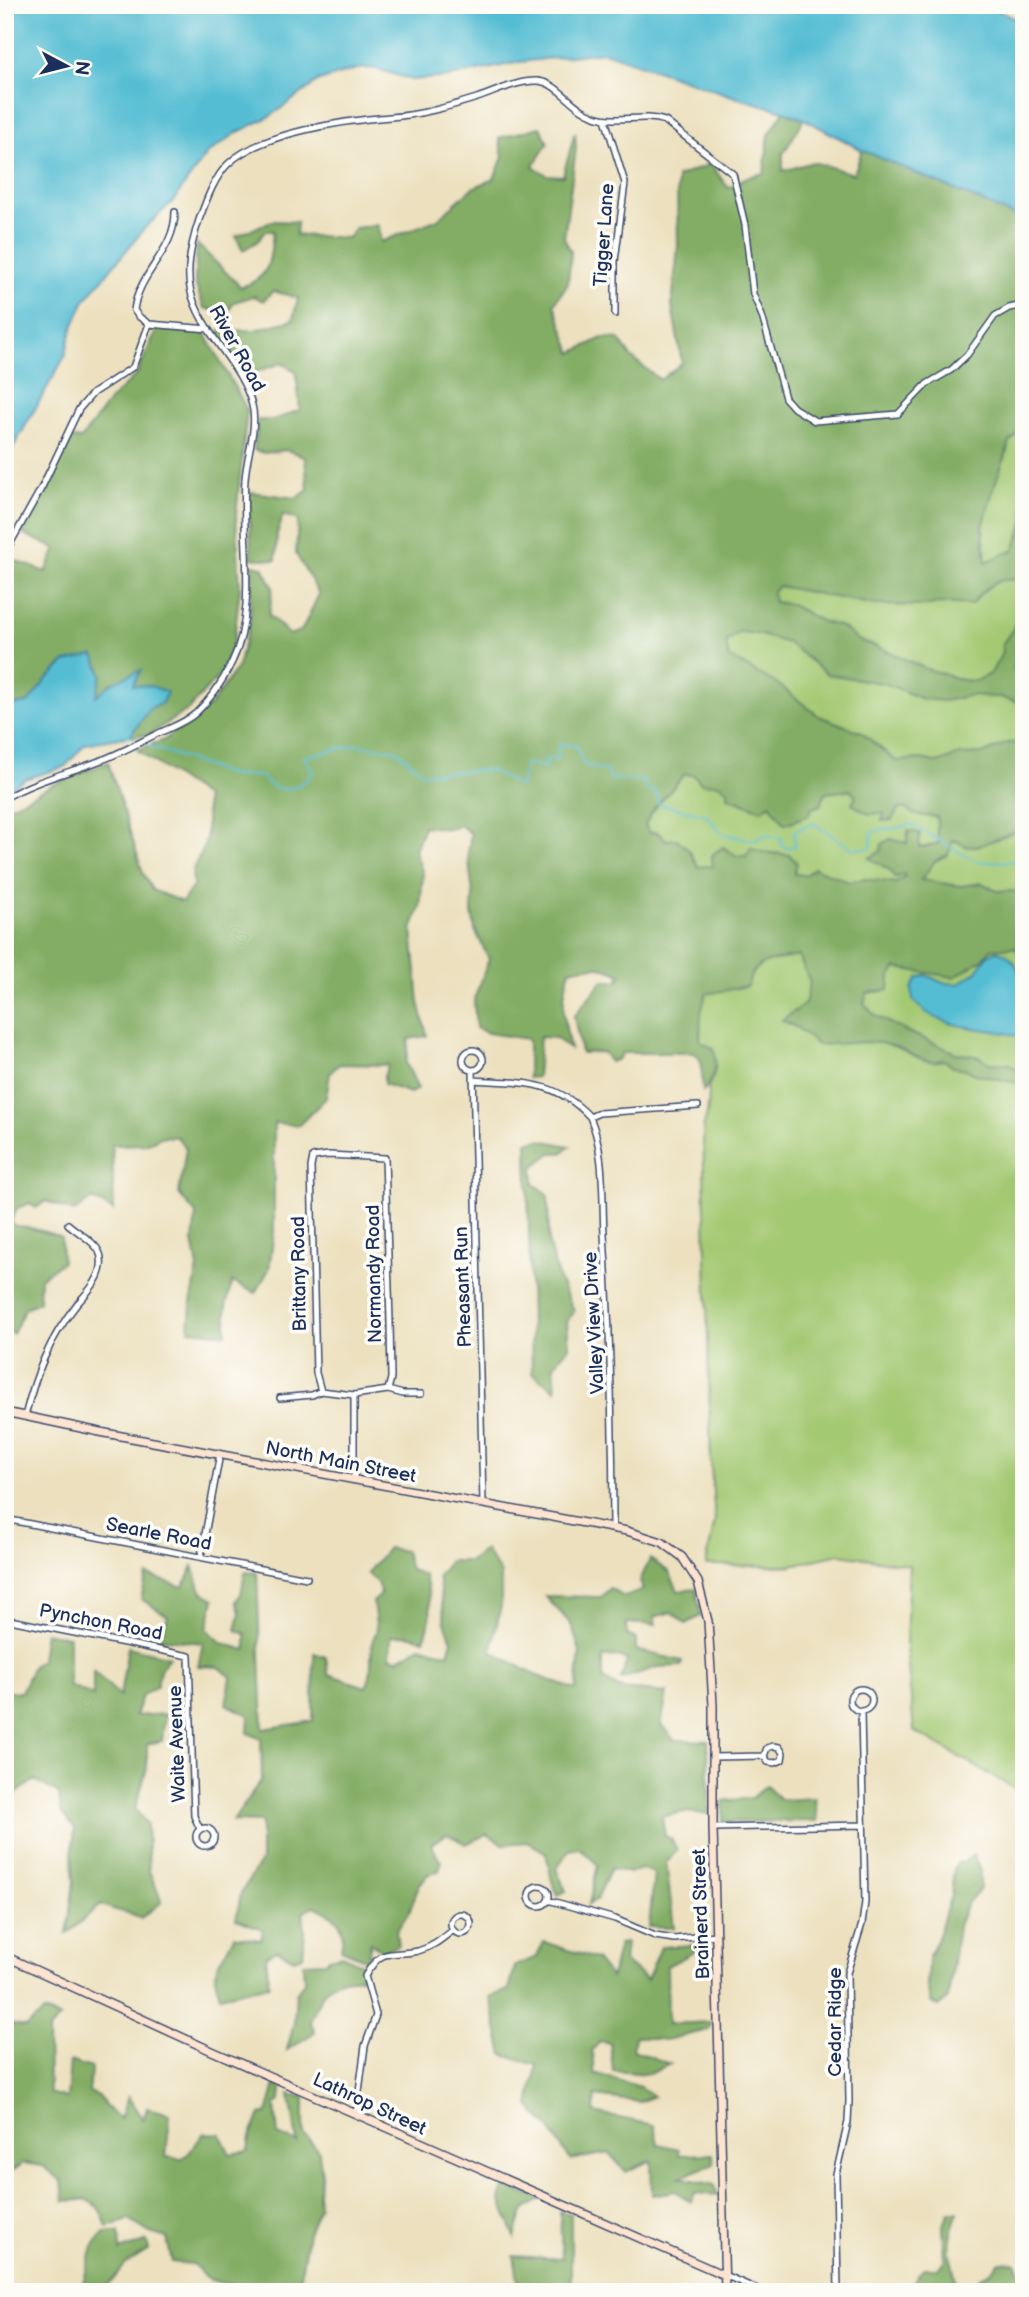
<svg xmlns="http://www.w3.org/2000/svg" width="1029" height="2297" viewBox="0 0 1029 2297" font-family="'Balsamiq Sans',sans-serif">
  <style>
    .green { fill: #a4c973; stroke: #607c68; stroke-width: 2 }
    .forest { fill: #83ad65; stroke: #4f6e62; stroke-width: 2; fill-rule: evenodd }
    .water { fill: #55bdd3; stroke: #387698; stroke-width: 2 }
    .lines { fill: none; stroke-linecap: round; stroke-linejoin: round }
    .stream { stroke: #55bdd3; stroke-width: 2 }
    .street-casing { stroke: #3a4a6c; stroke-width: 8 }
    .secondary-casing { stroke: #3a4a6c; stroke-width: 10 }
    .street { stroke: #fff; stroke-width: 5 }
    .secondary { stroke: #fde4d1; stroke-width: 7 }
    .rail-casing { stroke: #1b2f5e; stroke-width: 4.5 }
    .rail { stroke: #fdfcf7; stroke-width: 2; stroke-dasharray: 5; stroke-linecap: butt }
    .labels { text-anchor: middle; stroke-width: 7; stroke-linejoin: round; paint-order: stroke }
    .street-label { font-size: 19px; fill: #1b2f5e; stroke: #fdfcf7 }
  </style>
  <rect width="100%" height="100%" fill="#fdfcf7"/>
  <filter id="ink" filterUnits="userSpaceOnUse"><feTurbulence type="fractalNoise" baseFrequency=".0143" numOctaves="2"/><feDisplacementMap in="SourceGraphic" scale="14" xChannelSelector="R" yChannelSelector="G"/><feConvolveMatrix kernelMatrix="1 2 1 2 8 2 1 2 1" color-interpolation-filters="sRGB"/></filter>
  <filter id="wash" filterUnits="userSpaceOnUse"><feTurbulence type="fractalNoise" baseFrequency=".00686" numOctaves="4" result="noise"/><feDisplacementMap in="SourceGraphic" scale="28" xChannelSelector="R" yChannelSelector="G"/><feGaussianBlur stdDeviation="1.57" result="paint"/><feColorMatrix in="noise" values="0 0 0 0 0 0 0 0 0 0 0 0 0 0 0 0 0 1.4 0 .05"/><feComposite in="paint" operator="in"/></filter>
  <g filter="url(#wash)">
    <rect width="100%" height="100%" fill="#ece0be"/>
    <path class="green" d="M991,411L1024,422V1794L914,1731L906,1646L909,1565L840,1554L787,1566L706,1565L715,1520L711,1468L703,1128C714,1096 708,1073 697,1041L701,867H698L689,850L666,840L657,832L649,833L644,825C656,802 670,794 683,774L694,775L701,783L708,609Z"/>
    <path class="forest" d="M784,111L804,119L783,154V171L813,162L854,174L862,150L1024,220V427L1010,442L993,490L983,527L986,562L1014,550L1024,522V582C1000,574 985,587 971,605L940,603L923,606L875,605L778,586L772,593L774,602L790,604L821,621L842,627L858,640L885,650L924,668L962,680L976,681L991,673L1001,655L1003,643L1013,629L1024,599V635L1013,669L1024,675V704L1002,698L972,695L944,701L922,699L887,684L827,674L788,643L757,634L739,632L726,642L729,657L779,685L819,716L861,732L896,761L922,759L938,763L958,755L982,754L1007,743L1024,742V828L982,845L968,847L953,840L948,855L935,861L921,880L961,886L982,883L997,891H1024V962L1015,947L991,949L983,959L954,977L897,968L890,977L889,990L867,993L864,1003L874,1015L901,1029L956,1053L980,1057L989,1063L1010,1064L1022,1073L1018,1083L975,1074L966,1069L953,1067L944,1060C923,1066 912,1052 893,1046C870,1038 841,1045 817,1045L799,1029L782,1020L805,1004L810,982L799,956C778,960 751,959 748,986L706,994L701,1012L700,1041L714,1049C717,1065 716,1079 703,1091L701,1061L695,1053H622L618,1059L610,1062L603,1052L581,1053L574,1016L603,980L618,981L621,974C604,965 589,965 570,970C560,1002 563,1016 570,1049L556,1038L540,1037L537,1077L528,1078V1039L488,1033L476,1028L474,1000L489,959L475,930L472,912L473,894L468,853L471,834L460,825L449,829L424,826L415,850L423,874L420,907L412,930L419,1002L427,1036L409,1039L406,1063L418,1089L410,1093L384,1084V1076L388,1065L339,1064L330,1073L326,1098L299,1125L274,1123V1232L269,1269L256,1293L232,1282L226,1306V1334L189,1330L191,1303L198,1268L193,1241L196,1214L179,1194L186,1148L177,1137L163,1136L146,1144L112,1145L114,1211L93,1199L74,1212L46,1201L36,1208L30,1203L17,1208L11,1221L15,1226C25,1225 49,1233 61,1237L62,1262L40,1278L39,1302L25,1308L13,1334L5,1331V809L52,785L108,762L143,873L152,890L182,902L194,885C188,863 204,858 206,837C207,824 206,810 205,797L137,750L164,740L210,706L238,666L250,622L252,565L263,567L273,587L269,615L290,635L302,630L319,594L296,554L298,520L283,515L277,534L276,560L251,558L249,492L297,498L308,490L305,457L287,450L264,453L254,450L258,420H274L300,410L296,371L281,363L247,375L218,331L255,330L293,320L298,298L273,291L263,301L254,296L234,302L227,314L204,308L195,283L197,244L241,287C272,277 270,260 273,231H265L258,241L243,250L236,236L272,221L297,222L296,235L348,238L355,228L378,225L381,242L438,219L472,188L494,179L503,157L499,138L540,127L548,143L533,166L547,175L563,176L575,132L576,148L564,238L571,252L568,283L554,304L572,353L602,338L619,339L631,357L660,380L682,363L672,306L678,246L677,177L711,164L728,188L745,178L764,173L769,135ZM684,774L694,775L701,783L718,784L728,790V797L762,810L770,804L785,824L807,816L812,808L821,805L825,793L851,790L856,796L852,804L869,814L884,813L882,821L892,820L898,809H906L915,815L937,817V832L939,843L925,847H919L920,833L908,831L907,843L890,839L882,844L881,851L869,858L890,870L895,878L904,874L905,877L896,883L865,879L848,882C837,875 826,874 814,868L805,875L794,874L797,863L790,855L762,852L751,848L746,856H737L723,847L712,855L713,866L698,867L689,850L677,839L666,840L657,832L649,833L645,825C655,802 670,794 684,774Z
      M157,329L205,333L247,410L236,515L240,588L234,640L221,673L189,709L148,735L130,736L150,708L151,686H133L140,671L95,698L65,662L47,679L28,703L5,706V564L9,558L46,572L56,549L22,533L71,438L81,439L111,399L137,374Z
      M540,1140L570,1146L562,1153H551L533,1167L534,1184L548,1194L549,1245L559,1280L574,1310L567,1322L569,1347L554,1365L556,1390L532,1373L527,1142Z
      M388,1548L405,1551L410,1570L424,1575C431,1596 434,1619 424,1639L407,1635L391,1636L390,1657L398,1659L420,1646L448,1654L452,1640L445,1623L438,1576L450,1561H469L485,1550L501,1574V1606L491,1651L535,1675L576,1690L580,1651L571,1624L545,1596L601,1597L610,1588L624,1597L643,1590L640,1581L650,1559L669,1572L678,1591L696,1589L701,1616L686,1624L672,1612L654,1617L656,1625L627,1623V1635L636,1639V1650L682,1661L681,1666L658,1667L621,1679L627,1660L619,1656L603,1657V1679L621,1689L667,1693L661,1725L674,1740L708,1741L709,1814L681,1812L662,1817L665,1836L671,1839L677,1850L666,1863L674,1928L649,1927L654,1873L643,1869L629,1873L611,1868L597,1899L589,1904L598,1865L580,1848L569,1850L556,1869L566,1891L558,1895L552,1881L546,1853L528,1842L503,1844L487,1834L466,1844L447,1834L431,1844L441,1862L439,1871L428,1874L419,1885L410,1910L396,1932L398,1946L383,1951L371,1943L367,1960L341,1949C347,1921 336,1917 314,1906L303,1913L305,1929L303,1956L294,1959L277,1950L266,1956L269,1985L220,1996C208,1963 222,1963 234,1936L261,1940L263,1929L236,1919L241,1893L261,1861V1822L233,1821L262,1779L261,1739L248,1733L249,1715L226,1704L231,1677L219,1667L198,1666L203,1643L165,1639L158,1641L168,1616L141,1599L147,1575L183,1587L193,1566L201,1591L214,1599L207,1629L222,1643L246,1650V1634L236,1630L240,1612L236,1601L241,1594L245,1572L257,1573L263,1729L313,1721L314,1653L326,1657L328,1674L366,1687C376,1669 366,1648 377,1631L373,1602L381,1595L377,1582L367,1573Z
      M45,1632L69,1637V1685L93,1696V1671L120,1696L128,1647L169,1657L160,1670L157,1686L142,1696L135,1716L165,1714L162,1741L147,1744V1768L135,1809L147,1825L149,1871L162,1902L141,1918C126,1909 117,1914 101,1904L67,1934L74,1881L72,1857L75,1829L61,1811L59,1794L35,1780L5,1801V1692H21L33,1666L41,1660Z
      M766,1786L781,1800L815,1798L817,1821L723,1822V1801L752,1798Z
      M973,1855L980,1871V1889L967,1903L958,1926L948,1998L939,2007L931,2003L927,1988L928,1958L936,1942L951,1895L954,1869L958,1863L964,1862Z
      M544,1942L596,1959L611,1978L619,1944L626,1943L624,1961L647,1980L661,1947L709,1944L667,1966L668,2024L711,2022L709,2030L665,2040L635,2036L633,2050L670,2064L649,2074L613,2071L610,2043L600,2041L592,2051L594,2073L640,2087L653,2096L640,2102L595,2096L594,2113L654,2125L658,2144L679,2149V2155L713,2154L714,2164L680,2177L715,2185L718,2195L695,2193L691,2202L676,2191L652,2195L651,2160L626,2172L609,2153L570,2160L549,2127L529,2106L537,2065L503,2055L490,1997L509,1990L515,1966L537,1957Z
      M341,1955L364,1965L361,1978C327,1976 321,1994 310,2022L315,2032L287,2050L294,2022L296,1993L304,1982L303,1963L326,1962L329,1958Z
      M44,2012L60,2018L48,2030L49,2093L67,2098L70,2061L91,2068L89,2092L99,2096L106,2107L120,2119L128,2097L143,2120L147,2108L170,2114L166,2157L181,2159L189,2153L204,2133L220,2134L230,2154L248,2151L250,2137L260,2115L267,2114L275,2084L281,2087L280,2101L275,2105L278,2135L297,2143L290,2094L304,2097V2134L319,2152L322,2175L318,2192L319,2206L308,2233L299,2284C279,2291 229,2287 209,2279C203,2276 197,2269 192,2264L172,2262L167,2238L150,2233L129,2220L107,2227C98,2200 92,2198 64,2201L62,2181L43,2166L23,2163L13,2170L5,2172V2023L26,2027Z
      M504,2187L541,2199L523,2211L515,2237L500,2199Z
      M560,2211L571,2214V2292H520L514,2256L562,2259Z
      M949,2212H958C951,2231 946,2243 952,2263C954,2274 957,2280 957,2292H926L914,2281L924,2268H938L945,2261L943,2226Z
      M119,2232L120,2251L147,2241L149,2250L125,2265L107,2287L81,2290L93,2247L104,2233Z
      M1000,2262L1016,2263L1021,2273L1022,2292H974L980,2277L991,2272Z"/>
    <path class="water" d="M5,5H987L1024,23V220L862,150L804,119L784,111L735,97L604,52L520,62L450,77L412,80L373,68L357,69L319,81L269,117L238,132L207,154L173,201L145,228L85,300L72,329L65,356L5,462Z
      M94,655L102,674L96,696L113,682L141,670L133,685L151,686L167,692L162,703L150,708L130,736L85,744L65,767L25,779L5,791V706L28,703L47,679L66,662Z
      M997,951C1029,957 1024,1009 1024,1038C988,1025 939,1033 913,1000L912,988L918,978L926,975L943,983L959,984L977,971L989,954Z"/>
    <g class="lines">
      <path class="stream" d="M126,736L135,738
        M148,745L233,776H261C278,798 298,790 314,772L304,757L355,745L397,750L422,773L490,770L520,787L526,763L545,767V759L557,760L559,744L577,746L583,764L608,772L610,779L644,781L646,790L656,792L659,804L706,815L723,834L755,841L764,835L781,838L782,846L787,848L795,846L794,832L813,823L853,849L871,848L872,833C884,826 898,831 910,824L977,862L1024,861"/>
    </g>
  </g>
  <g filter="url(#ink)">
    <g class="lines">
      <defs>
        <path id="street" d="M605,119L625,183L615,261V314
          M175,212C175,252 139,271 134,310L138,316L149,324L209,329
          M5,553L42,487L79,409L93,393L133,367L149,324
          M5,798C34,781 68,773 99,761C119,754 138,743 157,734C169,728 185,723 196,713C211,699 223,681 232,662C258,609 241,538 245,480C246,457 258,428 252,405C241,362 199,332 190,288C186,265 192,241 199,220C206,201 214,178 228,164C259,133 348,120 390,117C420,115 448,107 477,98C496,92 517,80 538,81C561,83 572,112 602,118C622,122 645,114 665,121L733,174L745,225L753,294L762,316L785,398L794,408L815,421L898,414L927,384L951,370L967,355L995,316L1009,308L1024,305
          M463 1060a10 10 0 1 1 20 0a10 10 0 1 1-20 0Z
          M473,1070L483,1504
          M473,1080C522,1083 554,1079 590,1117L599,1113L698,1106
          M590,1117C605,1152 602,1196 604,1234C610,1332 613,1430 613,1528
          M321,1391L316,1373L311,1167L313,1157L329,1155L385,1158L390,1321L391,1378L388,1390
          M354,1395V1480
          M280,1398L312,1395L321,1391L354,1395L388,1390L403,1394H421
          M25,1416C36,1373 49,1339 77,1304C88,1292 104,1276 101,1258C100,1244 78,1233 68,1224
          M5,1519L307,1578
          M201,1556L220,1454
          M5,1619L189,1656L194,1816L200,1829
          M850 1700a11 11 0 1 1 22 0a11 11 0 1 1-22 0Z
          M714,1757L764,1756L768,1762L775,1763L782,1760L783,1753L779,1747L773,1746L767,1748L764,1756
          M196 1837a9 9 0 1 1 18 0a9 9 0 1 1-18 0Z
          M713,1828L863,1825
          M529 1896a10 10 0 1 1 20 0a10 10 0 1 1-20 0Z
          M548,1900L615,1919L655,1936L674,1939L716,1935
          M451 1924a10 10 0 1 1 20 0a10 10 0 1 1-20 0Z
          M356,2114L365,2046L376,2015L365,1976C383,1945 390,1957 418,1951C433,1947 442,1939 453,1930
          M724,2275L764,2292
          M838,2292L836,2174L848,2122L849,2101L847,1973L862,1924L865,1902L861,1712"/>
        <path id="secondary" d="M5,1412L100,1432L627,1531L662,1542L682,1557L698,1582L708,1621L713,1705V1828L725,2292
          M5,1956L212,2051L724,2275"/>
      </defs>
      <use href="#street" class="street-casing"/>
      <use href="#secondary" class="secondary-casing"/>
      <use href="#street" class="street"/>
      <use href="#secondary" class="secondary"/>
      <defs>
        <path id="rail" d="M1019,5L1024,8"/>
      </defs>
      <use href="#rail" class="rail-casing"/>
      <use href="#rail" class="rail"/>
    </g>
  </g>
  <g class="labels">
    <g class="street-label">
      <text transform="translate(603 235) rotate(-86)" y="7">Tigger Lane</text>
      <text transform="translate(238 348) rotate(61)" y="7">River Road</text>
      <text transform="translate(298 1274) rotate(-91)" y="7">Brittany Road</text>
      <text transform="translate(373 1274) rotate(-91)" y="7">Normandy Road</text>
      <text transform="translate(462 1287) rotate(-92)" y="7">Pheasant Run</text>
      <text transform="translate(593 1323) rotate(-93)" y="7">Valley View Drive</text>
      <text transform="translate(341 1461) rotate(11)" y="7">North Main Street</text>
      <text transform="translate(159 1533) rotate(11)" y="7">Searle Road</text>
      <text transform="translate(101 1621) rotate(11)" y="7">Pynchon Road</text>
      <text transform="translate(176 1744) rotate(-92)" y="7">Waite Avenue</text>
      <text transform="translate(700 1914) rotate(-92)" y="7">Brainerd Street</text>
      <text transform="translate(834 2022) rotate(-90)" y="7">Cedar Ridge</text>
      <text transform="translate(370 2103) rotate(25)" y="7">Lathrop Street</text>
    </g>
  </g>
  <rect width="1029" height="2297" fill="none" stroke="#fdfcf7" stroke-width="28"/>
  <g transform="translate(66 66) rotate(97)" stroke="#fdfcf7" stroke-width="5" paint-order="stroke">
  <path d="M0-5L12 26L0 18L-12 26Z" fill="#1b2f5e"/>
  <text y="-10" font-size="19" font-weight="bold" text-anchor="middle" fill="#1b2f5e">N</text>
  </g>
</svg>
